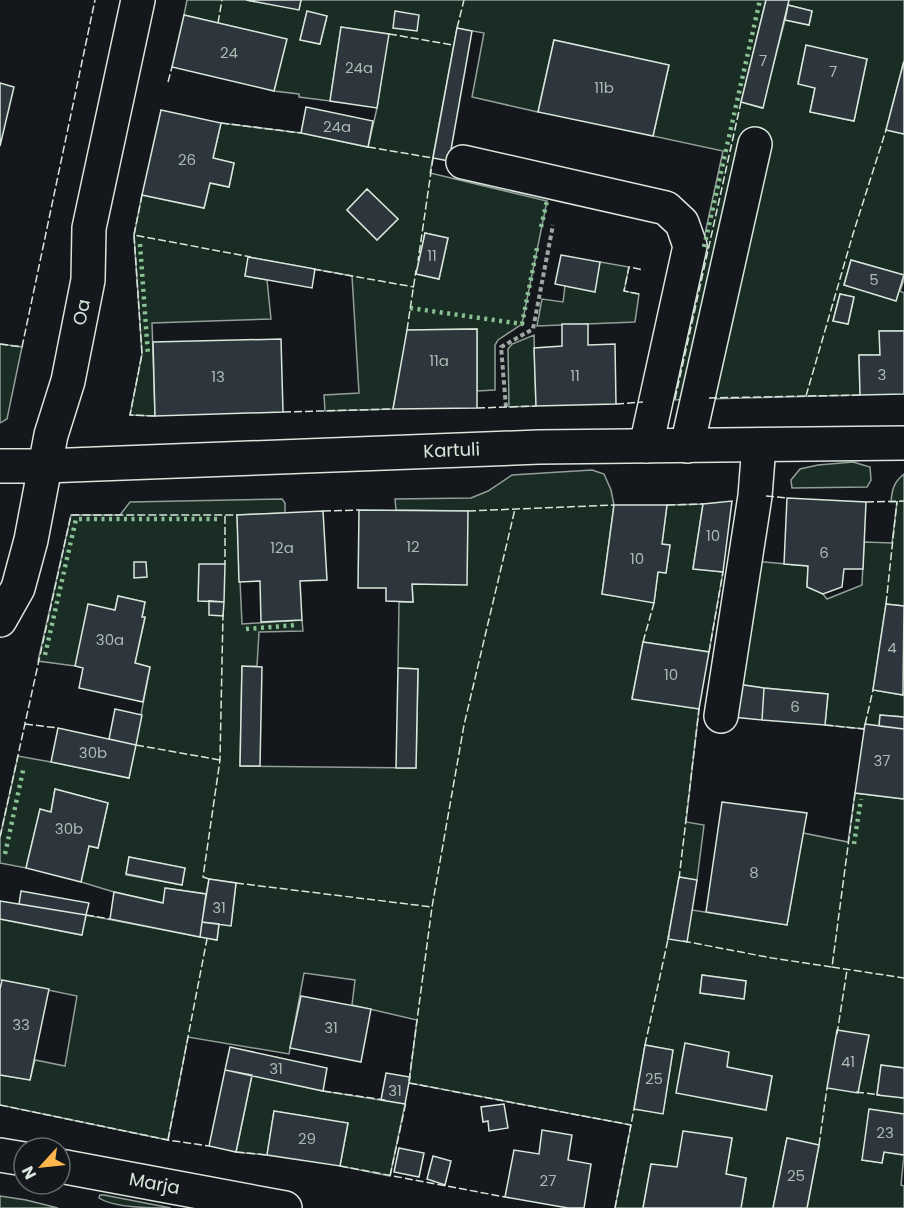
<svg xmlns="http://www.w3.org/2000/svg" width="904" height="1208" viewBox="0 0 904 1208" font-family="Poppins,sans-serif">
  <style>
    .green { fill: #1a2d24; stroke: #939e99; stroke-width: 1.5; fill-rule: evenodd }
    .building { fill: #2c363c; stroke: #d8e6dc; stroke-width: 1.5 }
    .lines { fill: none; stroke-linecap: round; stroke-linejoin: round }
    .minor-casing { stroke: #d8e6dc; stroke-width: 36 }
    .path { stroke: #9da8a2; stroke-width: 4; stroke-dasharray: 4.5 3; stroke-linecap: butt }
    .minor { stroke: #14181c; stroke-width: 33 }
    .hedge { stroke: #8ac095; stroke-width: 4.5; stroke-dasharray: 3 4.5; stroke-linecap: butt }
    .fence { stroke: #d8e6dc; stroke-width: 1.5; stroke-dasharray: 8 3; stroke-linecap: butt }
    .labels { text-anchor: middle; stroke-width: 4.5; stroke-linejoin: round; paint-order: stroke }
    .number-label { font-size: 15px; fill: #adbab4 }
    .street-label { font-size: 18px; fill: #d8e6dc; stroke: #14181c }
  </style>
  <rect width="100%" height="100%" fill="#14181c"/>
  <path class="green" d="M187,0H246L299,9L301,0H766L741,102L762,108L785,20L809,25L812,11L788,5V0H904V61L886,130L904,134V280L900,291L904,293V331H880V355H859L860,395L669,400L723,151L653,136L669,65L554,40L538,112L472,97L484,33L457,28L430,173L547,201L522,324L498,340L495,345V390L477,391V329L408,330L393,409L325,411L324,395L359,393L352,276L249,257L245,276L267,280L271,319L152,323L155,416L130,415L142,354L134,235L142,195L204,208L210,183L229,187L234,163L213,158L221,123L301,133L368,147L377,108L388,35L341,27L330,101L299,97V94L274,91L286,39L184,15ZM307,12L327,16L320,44L300,40ZM806,46L867,59L854,121L810,112L815,88L798,83ZM367,189L398,219L377,240L347,210ZM425,233L448,238L439,279L416,274ZM851,260L904,275L896,300L844,285ZM840,294L854,297L848,324L833,321Z
    M600,262L629,267L624,291L639,294L635,322L537,326L542,299L563,302L565,286L594,291Z
    M534,335L536,406L509,407L508,349L512,344Z
    M0,344L22,347L7,419L0,423Z
    M853,462L870,467L871,480L867,487L792,488L791,480L800,469L818,465Z
    M592,470L604,474L611,490L614,505L602,594L654,602L658,572L666,573L670,546L662,544L667,505L703,504L693,568L723,572L709,652L643,642L632,698L699,709L686,822L704,825L697,880L679,877L668,939L692,910L787,925L803,833L848,842L855,793L904,799V1068L881,1065L877,1094L904,1098V1114L862,1160L882,1163L884,1152L904,1155L901,1185L904,1186V1208H807L819,1145L787,1138L773,1208H741L746,1178L726,1174L732,1139L677,1167L651,1164L643,1208H615L631,1125L409,1083L417,1020L352,1005L355,980L304,973L289,1054L188,1037L168,1140L0,1105V1075L30,1080L35,1060L65,1066L77,996L0,980V919L81,935L86,915L217,940L219,924L231,925L236,883L209,879L206,894L166,888L163,903L114,892L81,882L89,846L98,848L108,803L55,789L51,812L40,810L26,868L0,863V837L18,756L51,762L129,778L150,667L135,663L145,618L142,617L145,602L118,596L115,610L75,666L38,661L71,515H120L130,502L282,499L285,503V513L237,515L242,624L302,620L303,631L259,632L257,666L242,667L240,766L416,768L418,669L398,668L399,602H413L412,584L468,511L396,510L395,499L471,498L488,491L512,475ZM129,857L185,868L182,885L126,875ZM702,975L746,981L744,999L700,993ZM869,1035L858,1092L828,1088ZM686,1044L727,1067L772,1076L766,1110ZM645,1045L673,1050L663,1113L634,1109Z
    M904,474V606L886,604L873,690L903,695L904,691V717L880,715L879,726L864,729L825,725L828,694L764,688L737,684L755,561L808,566L807,586L823,594L827,599L862,585L864,542L892,543L897,502H891C892,489 894,482 904,474Z
    M252,1075L323,1091L405,1104L390,1176L340,1166L348,1123L274,1111L267,1155L236,1152Z
    M100,1195H104L171,1208C151,1208 114,1208 99,1198Z
    M0,1196L26,1200L58,1208H0Z"/>
  <path class="building" d="M246,0H301L299,10Z
    M766,0H789L763,108L741,102Z
    M788,5L812,11L809,25L785,20Z
    M307,11L327,16L320,44L300,40Z
    M395,11L419,15L417,31L393,28Z
    M184,15L287,39L274,91L172,67Z
    M341,27L389,34L377,108L330,101Z
    M457,28L472,31L449,161L433,158Z
    M554,40L669,65L653,136L538,112Z
    M806,45L867,59L854,121L810,112L815,88L798,84Z
    M904,61V134L886,130Z
    M0,83L14,87L0,146Z
    M306,107L373,121L368,147L301,133Z
    M161,110L221,123L213,158L234,163L229,187L210,183L204,208L142,195Z
    M367,189L398,219L377,240L347,210Z
    M425,233L448,238L439,279L416,274Z
    M561,255L600,262L595,292L555,284Z
    M248,257L315,269L312,288L245,276Z
    M851,260L904,275L896,301L844,285Z
    M840,294L854,297L848,324L833,321Z
    M562,324H588V345L615,344L616,404L536,406L534,348L562,346Z
    M477,329V408L393,409L407,330Z
    M879,331H904V394L860,395L859,355H880Z
    M281,339L283,412L155,416L153,342Z
    M787,498L866,502L863,569H844L842,587L823,594L807,587L808,566L784,564Z
    M732,501L723,572L693,569L703,504Z
    M614,505H667L662,544L670,545L666,573L658,572L654,603L602,594Z
    M359,510L468,511L467,585L412,584L413,602L386,601V588H358Z
    M323,511L327,580L300,581L302,620L261,622L260,581L239,582L237,515Z
    M134,562H146L147,577L134,578Z
    M199,564H225L224,602L198,601Z
    M118,596L145,602L142,617H145L135,663L150,667L143,702L79,688L83,668L75,666L88,604L115,610Z
    M209,601L224,602L223,616L209,615Z
    M886,604L904,606L903,695L873,690Z
    M643,642L709,652L699,709L632,699Z
    M242,666L262,667L260,766H240Z
    M398,668L418,669L416,768H396Z
    M737,684L764,688L762,720L732,717Z
    M764,688L828,694L825,725L762,720Z
    M115,709L142,715L136,745L109,739Z
    M880,715L904,717V729L879,726Z
    M865,724L904,729V799L855,793Z
    M58,728L136,745L129,778L51,762Z
    M55,789L108,803L98,848L89,846L81,882L26,868L40,809L51,812Z
    M722,802L807,813L787,925L706,912Z
    M129,857L185,868L182,885L126,874Z
    M679,877L697,880L687,942L668,939Z
    M209,879L236,883L231,926L202,922Z
    M165,888L206,894L200,937L110,919L114,892L163,903Z
    M21,891L89,903L86,915L19,904Z
    M0,901L86,915L82,935L0,919Z
    M202,922L219,924L217,940L200,937Z
    M702,975L746,981L744,999L700,993Z
    M2,980L49,989L30,1080L0,1075V989Z
    M301,996L371,1009L361,1062L290,1048Z
    M837,1030L869,1035L858,1093L827,1088Z
    M685,1043L729,1052L727,1067L772,1076L766,1110L676,1093Z
    M645,1045L673,1050L663,1114L634,1109Z
    M230,1047L327,1068L323,1091L225,1070Z
    M881,1065L904,1068V1098L877,1095Z
    M225,1070L252,1075L236,1152L209,1146Z
    M386,1073L410,1077L405,1104L381,1100Z
    M504,1104L508,1128L489,1131L488,1121L483,1122L481,1107Z
    M869,1109L904,1114V1155L884,1152L882,1163L862,1160Z
    M274,1111L348,1123L340,1166L267,1155Z
    M542,1130L572,1135L568,1160L591,1164L584,1208H568L505,1197L514,1150L539,1154Z
    M683,1131L732,1138L726,1174L746,1178L741,1208H643L651,1164L677,1167Z
    M787,1138L819,1145L807,1208H773Z
    M399,1148L424,1153L419,1177L394,1172Z
    M433,1156L451,1161L445,1185L427,1179Z"/>
  <g class="lines">
    <defs>
      <g id="minor">
        <path d="M463,162L666,208L682,223L690,246L646,446"/>
        <path d="M687,446L755,144"/>
        <path id="s1" d="M0,466H45L539,447L904,443"/>
        <path id="s2" d="M0,620L18,588L31,540L51,435L68,381L88,280L89,228L138,0"/>
        <path d="M721,716L755,496L759,445"/>
        <path d="M0,1155L24,1159"/>
        <path id="s3" d="M60,1166L285,1208"/>
      </g>
    </defs>
    <use href="#minor" class="minor-casing"/>
    <path class="path" d="M506,407L501,347L533,329L553,225"/>
    <use href="#minor" class="minor"/>
    <path class="hedge" d="M541,227L547,201
      M140,244L148,355
      M704,247L760,0
      M410,308L522,324L537,248
      M246,629L297,625
      M45,655L76,519H218
      M854,844L861,799
      M5,854L24,766"/>
    <path class="fence" d="M218,23L222,0
      M457,28L464,0
      M389,34L453,45
      M168,82L172,67
      M221,123L301,133
      M368,147L433,158L418,261
      M134,235L142,195
      M313,269L414,287
      M639,294L624,291L629,267L644,270
      M407,330L416,270
      M0,344L22,347L95,0
      M806,396L853,234L886,130
      M709,398L860,395
      M675,399L741,102
      M616,404L643,402
      M477,408L536,406
      M283,412L393,409
      M155,416L130,415L142,354L134,235L251,257
      M766,496L787,498
      M866,502L904,501
      M667,505L703,504
      M323,511L359,510
      M468,511L614,505
      M225,516V564
      M886,604L897,501
      M643,642L654,603
      M709,652L723,572
      M25,724L58,728
      M825,725L864,729L873,690
      M136,745L220,760
      M0,837L71,515H237
      M209,879L203,877L220,760L223,614
      M679,879L699,709
      M236,883L432,907
      M86,915L110,919
      M683,941L772,958L832,967L855,793
      M832,967L904,978
      M837,1034L847,970
      M645,1045L669,935
      M409,1081L432,907L464,725L515,509
      M409,1083L631,1125
      M323,1091L385,1100
      M856,1092L880,1095
      M0,1105L168,1140L209,1146
      M168,1140L207,939
      M819,1145L827,1088
      M236,1152L267,1155
      M340,1166L505,1197
      M390,1176L406,1102
      M615,1208L634,1109"/>
  </g>
  <g class="labels">
    <g class="number-label">
      <text x="229" y="58">24</text>
      <text x="763" y="66">7</text>
      <text x="359" y="73">24a</text>
      <text x="833" y="77">7</text>
      <text x="604" y="93">11b</text>
      <text x="337" y="132">24a</text>
      <text x="187" y="165">26</text>
      <text x="432" y="261">11</text>
      <text x="874" y="285">5</text>
      <text x="439" y="366">11a</text>
      <text x="882" y="380">3</text>
      <text x="575" y="381">11</text>
      <text x="218" y="382">13</text>
      <text x="713" y="541">10</text>
      <text x="413" y="552">12</text>
      <text x="282" y="553">12a</text>
      <text x="824" y="558">6</text>
      <text x="637" y="564">10</text>
      <text x="110" y="645">30a</text>
      <text x="892" y="653">4</text>
      <text x="671" y="680">10</text>
      <text x="795" y="712">6</text>
      <text x="93" y="758">30b</text>
      <text x="882" y="766">37</text>
      <text x="69" y="834">30b</text>
      <text x="754" y="878">8</text>
      <text x="219" y="913">31</text>
      <text x="21" y="1030">33</text>
      <text x="331" y="1033">31</text>
      <text x="848" y="1067">41</text>
      <text x="276" y="1074">31</text>
      <text x="654" y="1084">25</text>
      <text x="395" y="1096">31</text>
      <text x="885" y="1138">23</text>
      <text x="307" y="1144">29</text>
      <text x="796" y="1181">25</text>
      <text x="548" y="1186">27</text>
    </g>
    <g class="street-label">
      <text dy="6" stroke="none"><textPath href="#s2" startOffset="320">Oa</textPath></text>
      <text dy="6" stroke="none"><textPath href="#s1" startOffset="452">Kartuli</textPath></text>
      <text dy="6" stroke="none"><textPath href="#s3" startOffset="96">Marja</textPath></text>
    </g>
  </g>
  <g transform="translate(42 1166) rotate(243)"><circle r="28" fill="#14181c" stroke="#626a69" stroke-width="1.5"/>
  <path d="M0-4.5L10 22L0 15L-10 22Z" fill="#ffb74d"/>
  <text y="-9" font-size="16" font-weight="bold" text-anchor="middle" fill="#d8e6dc">N</text>
  </g>
</svg>
